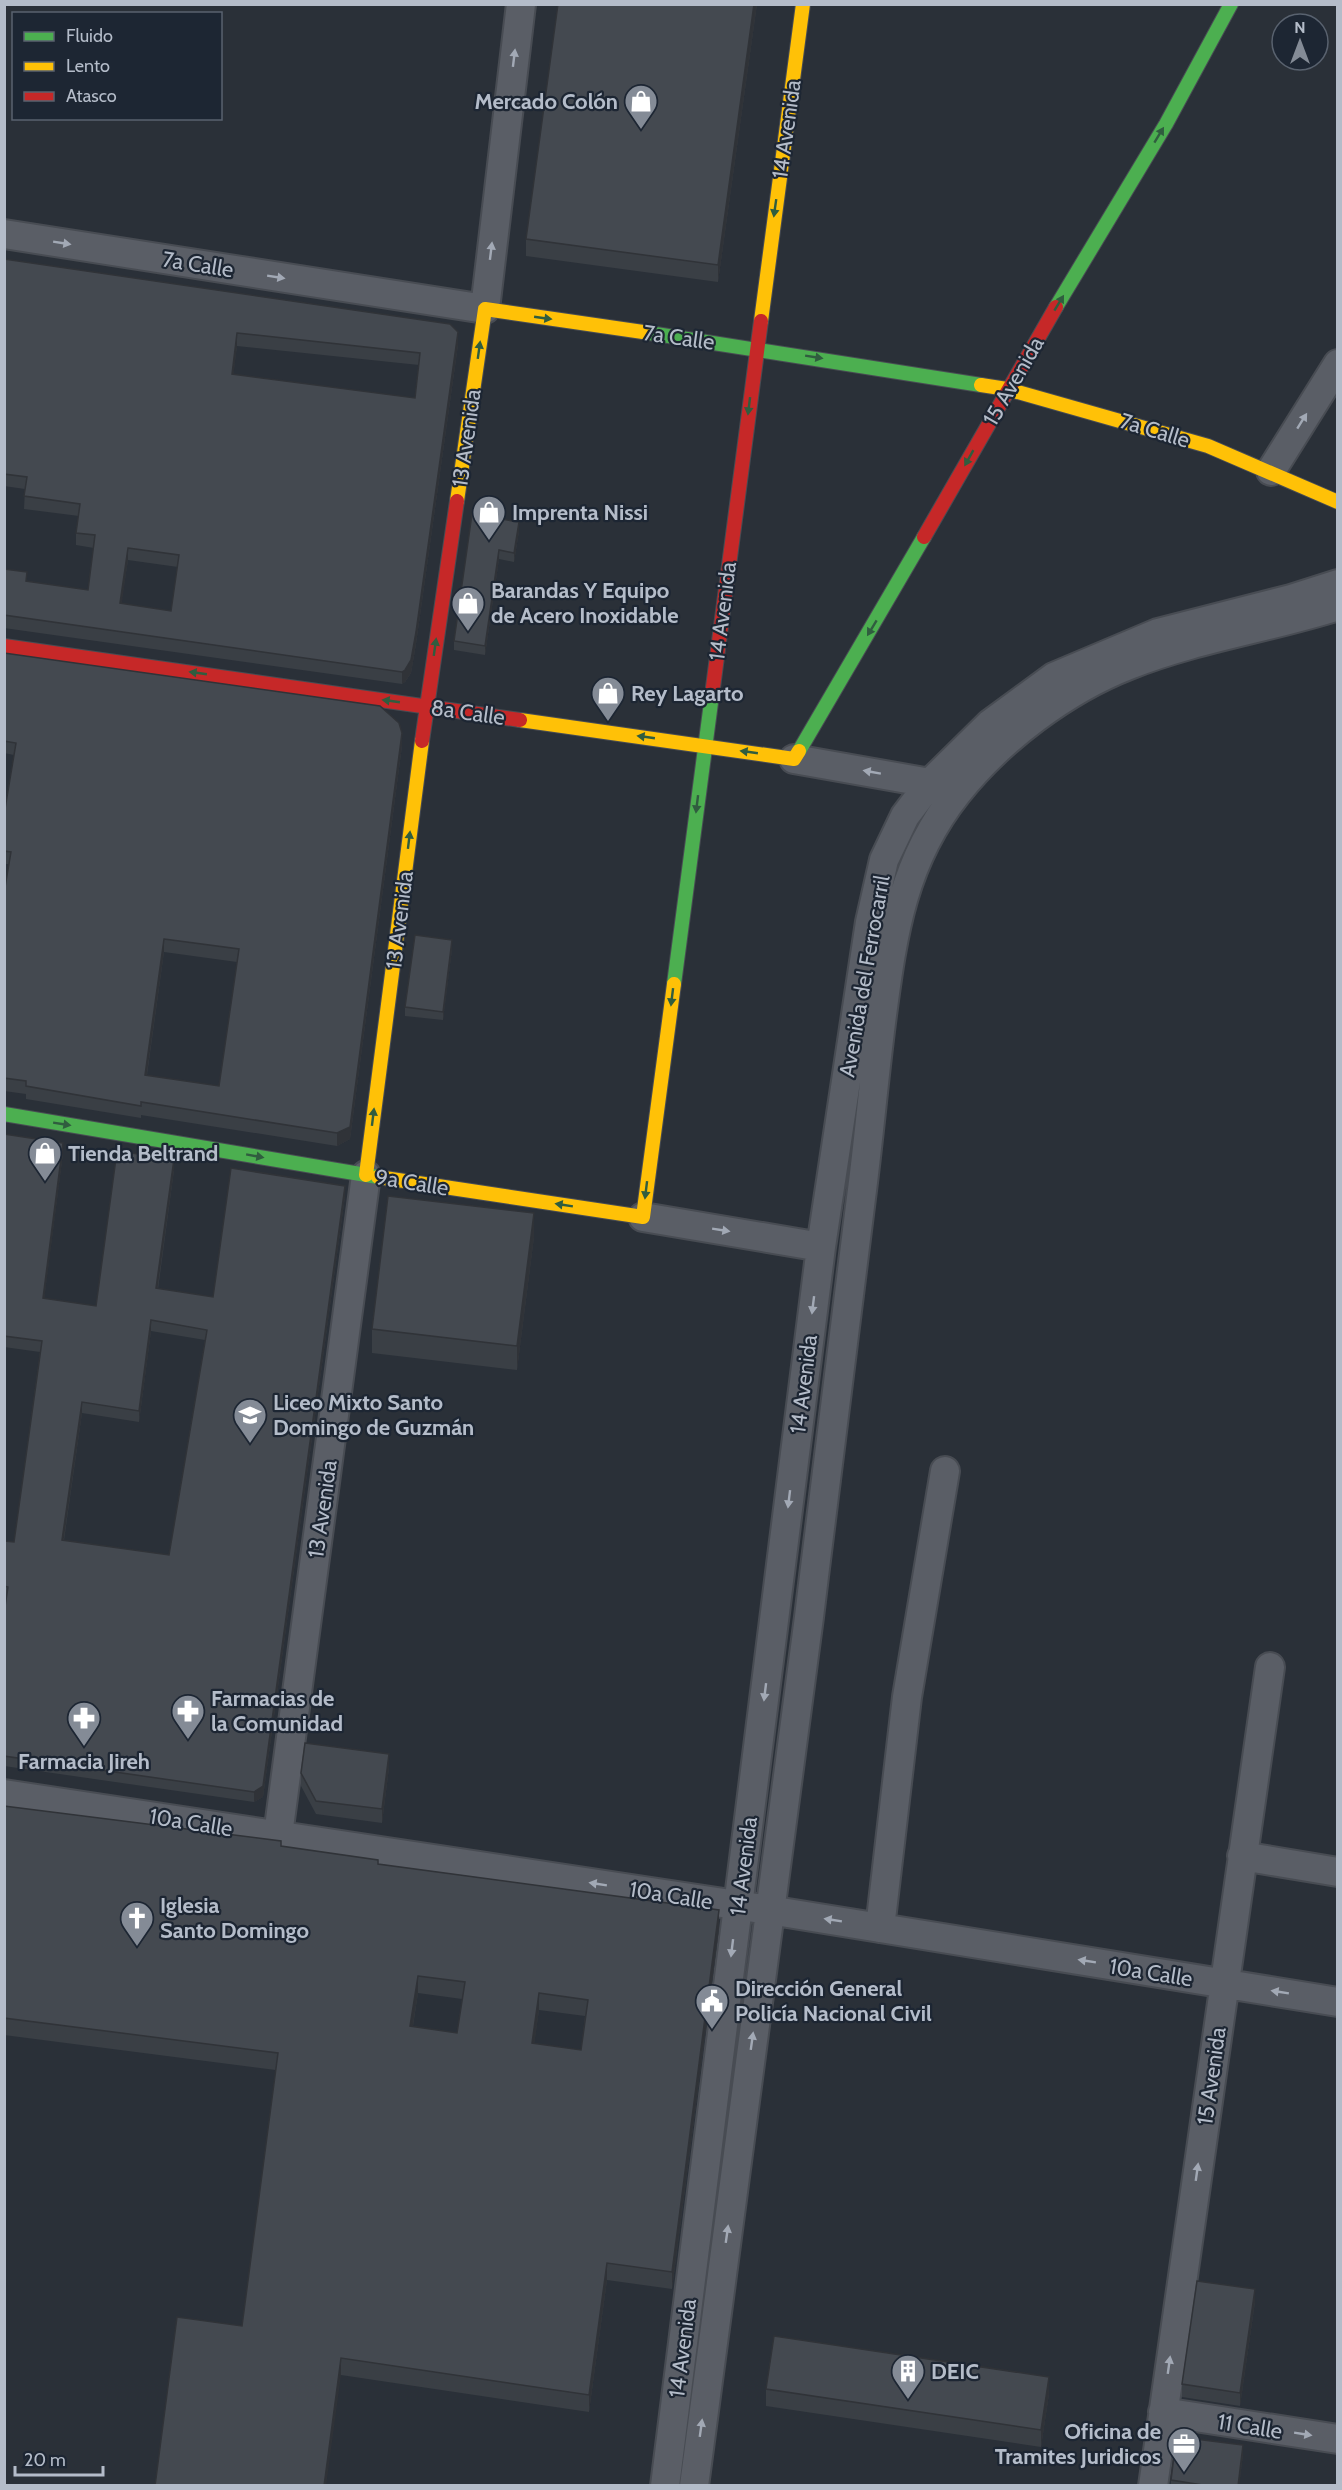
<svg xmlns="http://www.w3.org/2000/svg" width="1342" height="2490" viewBox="0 0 1342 2490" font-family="Cabin,sans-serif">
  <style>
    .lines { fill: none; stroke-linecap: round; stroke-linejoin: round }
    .street-casing { stroke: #484c53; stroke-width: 32 }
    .fast-casing { stroke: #484c53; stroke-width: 16 }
    .slow-casing { stroke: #484c53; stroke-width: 16 }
    .jam-casing { stroke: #484c53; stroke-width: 16 }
    .street { stroke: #5a5e66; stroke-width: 28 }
    .fast { stroke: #4caf50; stroke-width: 14 }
    .slow { stroke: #ffc107; stroke-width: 14 }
    .jam { stroke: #c62828; stroke-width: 14 }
    .wall { fill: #3a3f45; fill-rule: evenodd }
    .shaded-wall { fill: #303338 }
    .building { fill: #444950; stroke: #303338; stroke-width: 1.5; fill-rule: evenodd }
    .oneway { fill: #a2a9b5 }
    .oneway2 { fill: #305d3f }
    .labels { text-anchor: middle; stroke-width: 4.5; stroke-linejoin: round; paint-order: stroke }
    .poi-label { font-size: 22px; font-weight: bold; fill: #b4bcc9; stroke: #1d2633; text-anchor: start }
    .street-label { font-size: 22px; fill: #b4bcc9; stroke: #1d2633 }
  </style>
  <rect width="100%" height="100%" fill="#2a3038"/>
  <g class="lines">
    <defs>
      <path id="street" d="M4,234L485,309L521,4
        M1271,471L1338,364
        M794,759L930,783
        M643,1217L821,1247
        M4,1794L769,1910L1338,2002
        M278,1835L366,1175
        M1242,1856L1338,1872
        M880,1928L907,1697L945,1471
        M1163,2412L1338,2439
        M665,2486L821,1247L870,922L884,860L905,816L930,783L990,724L1054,677L1158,633L1291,599L1338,584
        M694,2486C732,2196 773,1906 809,1617C826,1477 844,1337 861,1198C869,1137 874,1076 882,1015C893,932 903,861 957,793C1000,739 1065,690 1129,665C1197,638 1269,628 1338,606
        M1153,2486L1270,1667"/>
      <path id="fast" d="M1056,307L1166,124L1231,4
        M643,332L981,385
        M799,751L924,537
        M674,984L712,695
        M4,1114L378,1177"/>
      <path id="slow" d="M761,321L803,4
        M981,385L1007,389L1208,446L1338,502
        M457,501L485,309L643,332
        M520,720L794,759L799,751
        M366,1175L422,741
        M378,1177L643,1217L674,984"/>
      <path id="jam" d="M924,537L1056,307
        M4,646L520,720
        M712,695L761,321
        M422,741L457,501"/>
    </defs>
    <use href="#street" class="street-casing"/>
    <use href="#fast" class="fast-casing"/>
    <use href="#slow" class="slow-casing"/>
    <use href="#jam" class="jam-casing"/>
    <use href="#street" class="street"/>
    <use href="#fast" class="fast"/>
    <use href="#slow" class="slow"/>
    <use href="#jam" class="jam"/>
  </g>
  <path class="wall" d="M757,4L718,282L526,256V239Z
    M4,259L458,345L416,644L411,673L405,682L402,684L4,628V569L27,581L88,590L94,548L76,545V533L79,516L24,509L25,489L4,486ZM237,346L419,365L415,398L233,375ZM128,560L178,567L171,611L121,604Z
    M472,514L519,531L514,562L499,559L485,655L454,650V641Z
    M4,653L402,746L350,1139L337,1146L141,1115V1118L26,1099V1094L4,1091V893L9,864H4V815L14,755L4,753ZM164,952L237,962L219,1086L147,1075Z
    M452,949L443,1020L405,1016V1007Z
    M4,1134L63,1153L44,1299L96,1306L174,1170L158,1289L213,1297L345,1196L263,1797L254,1802L4,1766V1613L7,1597H4V1541L14,1542L40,1352L4,1347ZM151,1331L205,1340L169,1555L64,1540L82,1413L139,1422Z
    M534,1237L517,1370L372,1353V1329Z
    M389,1768L382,1823L316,1814L301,1786V1773Z
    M4,1806L281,1846L719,1928L672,2289L607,2280L589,2412L341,2375L242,2326L276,2070L4,2035ZM418,1993L462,1999L457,2033L413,2026ZM539,2010L585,2016L581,2050L534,2044Z
    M1255,2302L1240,2406L1182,2397V2384Z
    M766,2389L1049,2394L1041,2447L766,2406Z
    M1243,2454L1239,2486H1171V2480Z"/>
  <path class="shaded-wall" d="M754,4H757L718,282V265Z
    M458,332V345L416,644L411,673L405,682L402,684V672Z
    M237,333V346L232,387V374Z
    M519,522V531L514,562V553Z
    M128,548V560L120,616V603Z
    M499,550V559L485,655V646Z
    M402,733V746L350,1139L337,1146V1133Z
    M164,939V952L145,1087V1075Z
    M452,940V949L443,1020V1012Z
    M63,1143V1153L43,1309V1298Z
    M174,1159V1170L156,1299V1288Z
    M345,1186V1196L263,1797L254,1802V1792Z
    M534,1213V1237L517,1370V1346Z
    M151,1320V1331L139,1422V1411Z
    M82,1402V1413L62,1551V1540Z
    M389,1754V1768L382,1823V1809Z
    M719,1910V1928L672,2289V2272Z
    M418,1976V1993L410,2043V2026Z
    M539,1993V2010L532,2061V2043Z
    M607,2263V2280L589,2412V2395Z
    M1255,2289V2302L1240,2406V2393Z
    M341,2358V2375L326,2486H324Z
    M1049,2377V2394L1041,2447V2430Z
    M1243,2445V2454L1239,2486H1238Z"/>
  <path class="building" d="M558,4H754L718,265L526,239Z
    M4,259L450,324L458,332L416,632L411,660L405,670L402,672L4,615V569L27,572L26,581L88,590L95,535L76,533L80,504L24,496L27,477L4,474ZM237,333L420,353L415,398L232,374ZM128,548L179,555L171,611L120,603Z
    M472,514L519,522L514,553L499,550L485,646L454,641Z
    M4,653L380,706L399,723L402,733L350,1127L337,1133L141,1102V1106L26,1086V1081L4,1078V893L11,852L4,851V815L16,743L4,741ZM164,939L239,949L219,1086L145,1075Z
    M415,935L452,940L443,1012L405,1007Z
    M4,1134L63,1143L43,1298L96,1306L117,1151L174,1159L156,1288L213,1297L231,1168L345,1186L263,1786L254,1792L4,1756V1613L8,1587L4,1586V1541L14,1542L42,1341L4,1336ZM151,1320L207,1330L169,1555L62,1540L82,1402L139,1411Z
    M388,1196L534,1213L517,1346L372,1329Z
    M305,1743L389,1754L382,1809L316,1801L301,1773Z
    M4,1806L281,1841V1846L378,1860V1864L719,1910L672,2272L607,2263L589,2395L341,2358L324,2486H155L177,2317L242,2326L278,2053L4,2018ZM418,1976L465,1982L457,2033L410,2026ZM539,1993L588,2000L581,2050L532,2043Z
    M1197,2281L1255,2289L1240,2393L1182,2384Z
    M774,2336L1049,2377L1041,2430L766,2389Z
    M1187,2438L1243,2445L1238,2486H1209L1171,2480L1175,2448Z"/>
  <defs><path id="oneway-solid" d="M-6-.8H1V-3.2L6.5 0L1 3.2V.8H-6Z" transform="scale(1.5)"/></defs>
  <g class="oneway">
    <use href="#oneway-solid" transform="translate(514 58) rotate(-83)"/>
    <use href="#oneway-solid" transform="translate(62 243) rotate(9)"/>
    <use href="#oneway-solid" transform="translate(491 251) rotate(-83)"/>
    <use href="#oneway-solid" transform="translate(276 277) rotate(9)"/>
    <use href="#oneway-solid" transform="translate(1302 421) rotate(-58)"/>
    <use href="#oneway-solid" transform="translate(872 772) rotate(-170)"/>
    <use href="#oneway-solid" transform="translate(721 1230) rotate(9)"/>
    <use href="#oneway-solid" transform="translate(813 1305) rotate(97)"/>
    <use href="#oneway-solid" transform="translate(789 1499) rotate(97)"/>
    <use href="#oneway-solid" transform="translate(765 1692) rotate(97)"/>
    <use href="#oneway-solid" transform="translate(598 1884) rotate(-171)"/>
    <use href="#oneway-solid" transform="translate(833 1920) rotate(-171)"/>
    <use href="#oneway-solid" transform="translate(732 1948) rotate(97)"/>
    <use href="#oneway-solid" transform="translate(1087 1961) rotate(-171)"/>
    <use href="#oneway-solid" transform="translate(1280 1992) rotate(-171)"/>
    <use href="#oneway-solid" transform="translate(752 2041) rotate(-82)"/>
    <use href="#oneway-solid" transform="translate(1197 2172) rotate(-82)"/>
    <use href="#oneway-solid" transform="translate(727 2234) rotate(-82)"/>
    <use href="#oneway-solid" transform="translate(1169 2365) rotate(-82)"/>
    <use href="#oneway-solid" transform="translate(701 2428) rotate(-82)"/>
    <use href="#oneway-solid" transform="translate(1303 2434) rotate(9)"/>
  </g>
  <g class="oneway2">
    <use href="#oneway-solid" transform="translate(1159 135) rotate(-59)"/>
    <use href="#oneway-solid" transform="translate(775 208) rotate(98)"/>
    <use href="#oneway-solid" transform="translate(1059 303) rotate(-59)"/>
    <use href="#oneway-solid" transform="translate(543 318) rotate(8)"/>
    <use href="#oneway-solid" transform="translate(479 350) rotate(-82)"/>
    <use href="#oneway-solid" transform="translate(814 357) rotate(9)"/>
    <use href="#oneway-solid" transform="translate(749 406) rotate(97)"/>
    <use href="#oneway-solid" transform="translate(969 458) rotate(119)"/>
    <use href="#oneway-solid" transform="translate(872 628) rotate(121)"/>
    <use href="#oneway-solid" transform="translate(435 647) rotate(-82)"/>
    <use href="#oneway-solid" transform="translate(198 673) rotate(-172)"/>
    <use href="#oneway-solid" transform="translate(391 701) rotate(-172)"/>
    <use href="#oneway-solid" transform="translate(646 737) rotate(-172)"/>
    <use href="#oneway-solid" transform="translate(749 752) rotate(-172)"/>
    <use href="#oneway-solid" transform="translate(697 804) rotate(97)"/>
    <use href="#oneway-solid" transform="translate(409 840) rotate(-83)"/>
    <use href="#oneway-solid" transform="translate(672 997) rotate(97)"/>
    <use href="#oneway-solid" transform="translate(373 1117) rotate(-83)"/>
    <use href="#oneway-solid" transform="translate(62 1124) rotate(9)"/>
    <use href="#oneway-solid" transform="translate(255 1156) rotate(10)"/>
    <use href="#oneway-solid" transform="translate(646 1190) rotate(97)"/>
    <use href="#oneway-solid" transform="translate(564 1205) rotate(-171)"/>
  </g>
  <defs>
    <symbol id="shop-pin" viewBox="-11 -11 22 30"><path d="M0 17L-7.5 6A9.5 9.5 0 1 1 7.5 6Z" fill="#848b96" stroke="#1d2633"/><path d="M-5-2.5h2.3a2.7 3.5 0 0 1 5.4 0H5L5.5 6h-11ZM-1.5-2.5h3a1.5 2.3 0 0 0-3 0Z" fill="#fff"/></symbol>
    <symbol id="school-pin" viewBox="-11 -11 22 30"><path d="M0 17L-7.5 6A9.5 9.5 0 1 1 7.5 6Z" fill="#848b96" stroke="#1d2633"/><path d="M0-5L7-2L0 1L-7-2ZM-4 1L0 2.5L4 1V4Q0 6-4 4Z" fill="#fff"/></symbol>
    <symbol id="pharmacy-pin" viewBox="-11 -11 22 30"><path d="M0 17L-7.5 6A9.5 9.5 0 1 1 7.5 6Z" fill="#848b96" stroke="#1d2633"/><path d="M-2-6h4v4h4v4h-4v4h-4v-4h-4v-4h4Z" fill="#fff"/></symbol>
    <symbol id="church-pin" viewBox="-11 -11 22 30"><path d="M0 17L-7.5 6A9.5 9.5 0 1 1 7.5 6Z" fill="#848b96" stroke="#1d2633"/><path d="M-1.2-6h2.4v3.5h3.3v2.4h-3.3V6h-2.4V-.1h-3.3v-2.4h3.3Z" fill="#fff"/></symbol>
    <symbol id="civic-pin" viewBox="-11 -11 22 30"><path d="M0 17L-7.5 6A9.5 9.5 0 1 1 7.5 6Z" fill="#848b96" stroke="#1d2633"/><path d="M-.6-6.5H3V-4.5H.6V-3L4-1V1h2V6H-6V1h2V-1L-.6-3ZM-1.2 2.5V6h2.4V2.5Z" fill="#fff"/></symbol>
    <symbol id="building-pin" viewBox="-11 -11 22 30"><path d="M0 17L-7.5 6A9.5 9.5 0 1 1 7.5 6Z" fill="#848b96" stroke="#1d2633"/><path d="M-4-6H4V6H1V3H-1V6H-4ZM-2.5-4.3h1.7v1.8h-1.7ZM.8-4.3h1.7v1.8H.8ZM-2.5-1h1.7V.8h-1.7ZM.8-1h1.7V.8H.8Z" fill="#fff"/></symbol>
    <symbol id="office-pin" viewBox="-11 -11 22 30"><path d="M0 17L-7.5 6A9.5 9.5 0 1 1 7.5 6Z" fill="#848b96" stroke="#1d2633"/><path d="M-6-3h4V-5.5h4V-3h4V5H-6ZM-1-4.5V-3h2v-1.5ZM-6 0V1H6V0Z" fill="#fff"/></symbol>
  </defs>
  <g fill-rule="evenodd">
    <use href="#shop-pin" x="622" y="82" width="38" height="52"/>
    <use href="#shop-pin" x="470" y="493" width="38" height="52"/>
    <use href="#shop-pin" x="449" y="584" width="38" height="52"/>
    <use href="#shop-pin" x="589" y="674" width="38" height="52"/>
    <use href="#shop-pin" x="26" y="1134" width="38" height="52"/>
    <use href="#school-pin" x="231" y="1396" width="38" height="52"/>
    <use href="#pharmacy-pin" x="169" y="1692" width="38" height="52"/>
    <use href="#pharmacy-pin" x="65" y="1699" width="38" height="52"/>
    <use href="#church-pin" x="118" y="1899" width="38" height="52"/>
    <use href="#civic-pin" x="693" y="1982" width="38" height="52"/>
    <use href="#building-pin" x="889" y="2352" width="38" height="52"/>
    <use href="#office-pin" x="1165" y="2425" width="38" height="52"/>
  </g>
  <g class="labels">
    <g class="poi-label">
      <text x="618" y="109" text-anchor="end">Mercado Colón</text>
      <text x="512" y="520">Imprenta Nissi</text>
      <text x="491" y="598">Barandas Y Equipo<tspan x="491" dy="25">de Acero Inoxidable</tspan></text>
      <text x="631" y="701">Rey Lagarto</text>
      <text x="68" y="1161">Tienda Beltrand</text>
      <text x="273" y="1410">Liceo Mixto Santo<tspan x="273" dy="25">Domingo de Guzmán</tspan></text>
      <text x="211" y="1706">Farmacias de<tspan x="211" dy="25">la Comunidad</tspan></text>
      <text x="84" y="1769" text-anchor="middle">Farmacia Jireh</text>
      <text x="160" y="1913">Iglesia<tspan x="160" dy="25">Santo Domingo</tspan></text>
      <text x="735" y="1996">Dirección General<tspan x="735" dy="25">Policía Nacional Civil</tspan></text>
      <text x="931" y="2379">DEIC</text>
      <text x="1161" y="2439" text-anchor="end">Oficina de<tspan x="1161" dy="25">Tramites Juridicos</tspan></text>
    </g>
    <g class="street-label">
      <text transform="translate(786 129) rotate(-82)" y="8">14 Avenida</text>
      <text transform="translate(198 264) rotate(9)" y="8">7a Calle</text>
      <text transform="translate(679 337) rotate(8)" y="8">7a Calle</text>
      <text transform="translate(1013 381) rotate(-60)" y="8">15 Avenida</text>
      <text transform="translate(1155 430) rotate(17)" y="8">7a Calle</text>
      <text transform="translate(466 438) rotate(-82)" y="8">13 Avenida</text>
      <text transform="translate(722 611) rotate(-83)" y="8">14 Avenida</text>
      <text transform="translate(468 712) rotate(8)" y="8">8a Calle</text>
      <text transform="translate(399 920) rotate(-83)" y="8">13 Avenida</text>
      <text transform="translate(864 976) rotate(-80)" y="8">Avenida del Ferrocarril</text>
      <text transform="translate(412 1182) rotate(9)" y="8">9a Calle</text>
      <text transform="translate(803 1384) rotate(-83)" y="8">14 Avenida</text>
      <text transform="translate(322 1509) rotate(-82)" y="8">13 Avenida</text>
      <text transform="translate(191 1822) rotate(9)" y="8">10a Calle</text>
      <text transform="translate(743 1866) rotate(-83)" y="8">14 Avenida</text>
      <text transform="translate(671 1895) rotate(9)" y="8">10a Calle</text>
      <text transform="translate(1151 1972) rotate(9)" y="8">10a Calle</text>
      <text transform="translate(1211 2076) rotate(-82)" y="8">15 Avenida</text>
      <text transform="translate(682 2348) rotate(-83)" y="8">14 Avenida</text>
      <text transform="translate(1250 2426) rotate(9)" y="8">11 Calle</text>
    </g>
  </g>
  <rect width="1342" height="2490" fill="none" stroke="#b4bcc9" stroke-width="12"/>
  <rect x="12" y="12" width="210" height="108" fill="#1d2633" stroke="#59626f" stroke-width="1.5"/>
  <rect x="24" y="32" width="30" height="9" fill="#4caf50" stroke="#59626f" stroke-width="1.5"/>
  <text x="66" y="42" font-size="18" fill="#b4bcc9">Fluido</text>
  <rect x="24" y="62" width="30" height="9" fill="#ffc107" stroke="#59626f" stroke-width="1.5"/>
  <text x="66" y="72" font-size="18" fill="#b4bcc9">Lento</text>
  <rect x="24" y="92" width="30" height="9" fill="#c62828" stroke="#59626f" stroke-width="1.5"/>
  <text x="66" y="102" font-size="18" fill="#b4bcc9">Atasco</text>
  <g transform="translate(1300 42)"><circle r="28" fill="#1d2633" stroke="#59626f" stroke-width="1.5"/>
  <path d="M0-4.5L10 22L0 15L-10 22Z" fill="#848b96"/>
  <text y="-9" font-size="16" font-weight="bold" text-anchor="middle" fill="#b4bcc9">N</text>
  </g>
  <path d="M15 2466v9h88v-9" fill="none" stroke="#b4bcc9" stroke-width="3"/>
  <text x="24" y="2466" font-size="18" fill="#b4bcc9" stroke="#1d2633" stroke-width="4.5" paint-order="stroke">20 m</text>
</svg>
